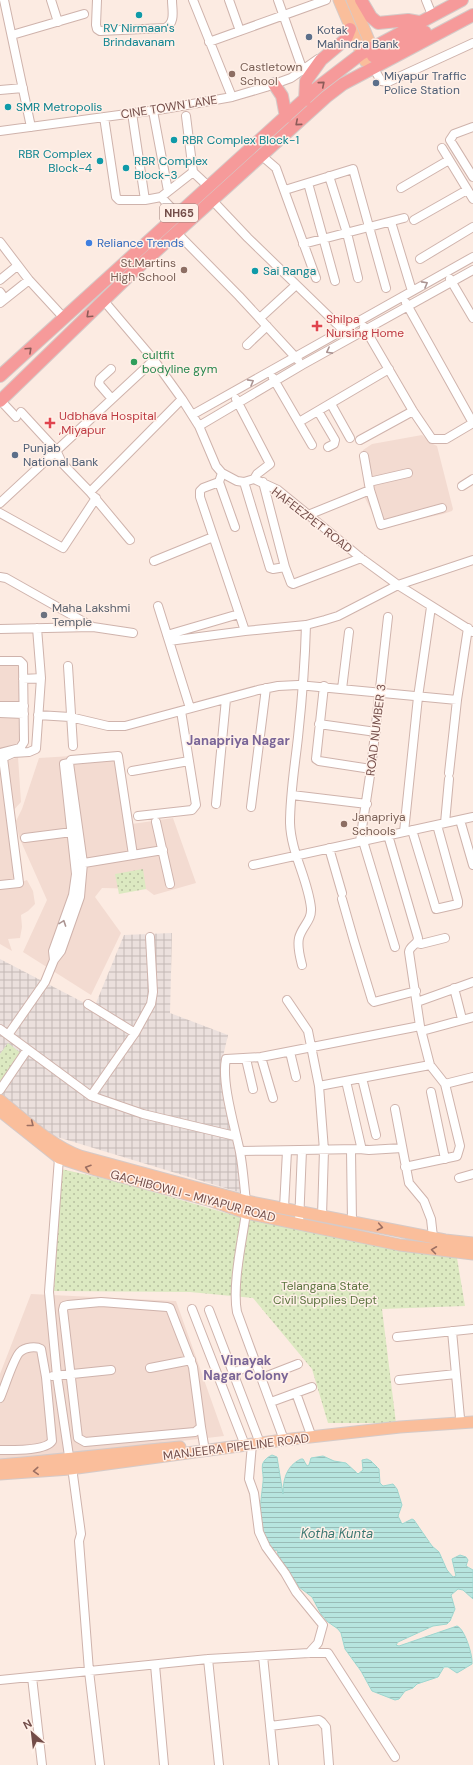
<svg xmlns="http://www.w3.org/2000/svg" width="473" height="1765" viewBox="0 0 473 1765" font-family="'DM Sans',sans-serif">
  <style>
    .residential { fill: #f3dbd1 }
    .industrial { fill: url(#industrial-grid) }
    .grass { fill: url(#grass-dots) }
    .water { fill: url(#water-rules); stroke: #9ed7d0 }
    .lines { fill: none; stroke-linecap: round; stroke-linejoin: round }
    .minor-casing { stroke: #cfb3ac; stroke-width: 10 }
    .major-casing { stroke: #d5cac8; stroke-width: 13 }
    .highway-casing { stroke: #d5cac8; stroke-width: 14 }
    .minor { stroke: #fff; stroke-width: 8 }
    .major { stroke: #fabe9b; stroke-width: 11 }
    .highway { stroke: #f69a9a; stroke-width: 12 }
    .oneway { stroke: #8d5c59 }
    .oneway2 { stroke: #ab9492 }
    .oneway3 { stroke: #9c6f62 }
    .culture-dot { fill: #0f9aa8; stroke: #fff0e8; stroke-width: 1.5 }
    .service-dot { fill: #5c6f8a; stroke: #fff0e8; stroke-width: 1.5 }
    .education-dot { fill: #8d6e63; stroke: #fff0e8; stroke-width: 1.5 }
    .shop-dot { fill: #3f7fe0; stroke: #fff0e8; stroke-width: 1.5 }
    .health-dot { fill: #e0444e; stroke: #fff0e8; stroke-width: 1.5 }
    .leisure-dot { fill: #2e9e5b; stroke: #fff0e8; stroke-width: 1.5 }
    .worship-dot { fill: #6b7280; stroke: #fff0e8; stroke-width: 1.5 }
    .labels { text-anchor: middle; stroke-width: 3; stroke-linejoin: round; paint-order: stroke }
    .shield { fill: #fff0e8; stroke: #9d7e79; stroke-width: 1 }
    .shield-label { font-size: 11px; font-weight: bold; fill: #734d49 }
    .culture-label { font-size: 12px; fill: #0d838f; stroke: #fff0e8; text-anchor: start }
    .service-label { font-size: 12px; fill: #4e5e75; stroke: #fff0e8; text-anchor: start }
    .education-label { font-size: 12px; fill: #785e54; stroke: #fff0e8; text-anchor: start }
    .street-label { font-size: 12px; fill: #734d49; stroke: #fff0e8 }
    .shop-label { font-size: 12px; fill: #366cbe; stroke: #fff0e8; text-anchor: start }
    .health-label { font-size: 12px; fill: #be3a42; stroke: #fff0e8; text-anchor: start }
    .leisure-label { font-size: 12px; fill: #27864d; stroke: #fff0e8; text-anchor: start }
    .worship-label { font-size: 12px; fill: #5b616d; stroke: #fff0e8; text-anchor: start }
    .park-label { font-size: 12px; fill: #5c743f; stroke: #fff0e8 }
    .neighbourhood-label { font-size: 13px; font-weight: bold; fill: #796597; stroke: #fff0e8 }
    .water-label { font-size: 13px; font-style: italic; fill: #3d7872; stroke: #fff0e8 }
  </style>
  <defs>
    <pattern id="industrial-grid" width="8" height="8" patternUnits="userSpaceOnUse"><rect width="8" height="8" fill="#ebe0dd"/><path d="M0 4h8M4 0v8" fill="none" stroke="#c3b8b5"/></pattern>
    <pattern id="grass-dots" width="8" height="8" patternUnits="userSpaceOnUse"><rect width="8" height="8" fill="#dce9c1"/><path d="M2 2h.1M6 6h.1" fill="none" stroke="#b7bf9f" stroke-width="1.8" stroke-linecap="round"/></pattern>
    <pattern id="water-rules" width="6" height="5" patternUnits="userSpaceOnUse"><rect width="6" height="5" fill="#b7e5df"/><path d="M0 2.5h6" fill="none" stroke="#99bcb7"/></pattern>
  </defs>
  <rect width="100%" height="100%" fill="#fcebe2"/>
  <path class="residential" d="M422,435L431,443L437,446L453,509L452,511L443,514L380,528L364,496L363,450L372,444Z
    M0,657L20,658L24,747L0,753Z
    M120,753L132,824L173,818L196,883L154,895L146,889L102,888L95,897L121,933L91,995L23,952L47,900L19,837L16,821L22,809L39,758Z
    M18,757L21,802L10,814L19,883L27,880L33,891L35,904L28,911L21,915L22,927L20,938L8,939L12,951L0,944V764Z
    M31,1294L176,1301L224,1436L0,1462V1374Z"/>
  <path class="industrial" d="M172,933L170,1013L228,1035L221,1065L245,1194L54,1136L0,1095V959L94,1008L124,935Z"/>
  <path class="grass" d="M143,869L146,889L119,894L115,874Z
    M8,1043L22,1054L0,1084V1054Z
    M61,1169L119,1182L236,1216L457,1258L465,1306L382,1309L396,1423H328L312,1369L253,1298L190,1292L54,1291Z"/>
  <path class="water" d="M272,1455L277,1457L283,1494C283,1480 286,1466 301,1459H303L307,1466L309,1465L311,1458L323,1456L334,1461L346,1463L358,1474L363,1470L362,1460L367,1459L371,1461L379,1469L380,1483L383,1486L393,1484L397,1489L402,1505L398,1516L402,1524L412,1519L414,1520L432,1546L439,1552L447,1570L453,1577L456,1576L452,1559L460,1555L466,1557L468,1560L466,1566L473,1570V1599L463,1590L458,1589L451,1595L455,1609L450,1621L447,1624L433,1626L398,1642L396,1645L399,1646L457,1626C465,1629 473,1656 472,1664L457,1673L448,1667H444L438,1677L417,1684L413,1688L405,1691L399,1699L395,1700L372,1691L361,1671L345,1649L341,1633L338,1629L328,1622L321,1614L312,1597L299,1587L295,1580L287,1573L279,1560L277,1550L272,1551C254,1536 261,1503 263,1482C264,1476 261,1468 263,1463C265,1459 268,1457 272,1455Z"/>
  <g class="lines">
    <defs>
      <path id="minor" d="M4,0L31,127
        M51,0L58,22
        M97,0L96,25L97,29L100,31L165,28C176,23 172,10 172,0
        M193,0L232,97
        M229,0L240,31
        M278,0L303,71
        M426,0L432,15
        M12,35L84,14
        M209,42L326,0
        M373,67L381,81L388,82L473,43
        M0,90L23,88
        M153,111L168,191
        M132,113L145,200
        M104,117L116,197L119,200H145L161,197L193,172L186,116
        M473,127L454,134L450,140L473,177
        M0,131L164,109L232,97L266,87L291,78L318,59
        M442,148L473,199
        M262,156L276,168L316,278
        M193,172L208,186
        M329,176L347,233L358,278
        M308,183L335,281
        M401,188L449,160
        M285,190L353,169L386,288
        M161,197L178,215
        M212,200L248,238L343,330
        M414,220L467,190
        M391,222L412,291
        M176,232L239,296L298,360
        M0,242L29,280L64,318
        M303,244L404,218
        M420,259L473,227
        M450,279L473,318
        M0,280L17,266
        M0,292L5,299
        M104,301L154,360L182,399L199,426L216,466L222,473L237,481L244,482L254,479L278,490L361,558L398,585L473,632
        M0,303L29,280
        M406,303L473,423
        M260,318L296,285
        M364,327L413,411L432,439H446L473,423
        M247,345L267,326
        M111,369L100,379L99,384L112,399
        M273,378L312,445
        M236,399L270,464L257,474L254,479
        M0,400L16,417
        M331,404L350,438
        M318,411L335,440L334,444L328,447
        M21,412L56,450L62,463L90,492L130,540
        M192,415L473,257
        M299,422L389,369
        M199,426L302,365L473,270
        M360,440L413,411
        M364,456L370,490L381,525L442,508
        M222,473L219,482L203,488L200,491V497L245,631
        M219,482L235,527
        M244,482L270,568L273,569L285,567L291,583L293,584L361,558
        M263,482L285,567
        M369,482L408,473
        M462,486L473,479
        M90,492L182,399
        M0,503L154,360
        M0,513L63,548L96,498
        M308,515L370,490
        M154,561L213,537
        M0,577L6,578L93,627
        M158,606L190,708
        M0,629L93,627L133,633
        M167,635L239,614
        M169,641L245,631L306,625L325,620L338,616L398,585L473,560
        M0,661H20L23,664L24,742L20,748L0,753
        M68,666L73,746
        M23,679L41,678
        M324,686L316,759L319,761L371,769
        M342,689L349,632
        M0,706H24
        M0,713L24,714
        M38,715L70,717L108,726H125L258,690L278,686L298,685L457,700
        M319,724L376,732
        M0,759L13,753L29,752L36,749L41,678L37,628
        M132,771L189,761
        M449,773L457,700L468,628
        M292,795L367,804
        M216,804L226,699
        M251,807L266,688
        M138,816L192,810L196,805L181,711
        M460,820L473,865
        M156,822L170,884
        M445,823L449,779
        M412,830L436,909L458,904V901L437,825
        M404,832L418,697L431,607
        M388,835L418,938C418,945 410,945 409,952L420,1026L430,1065L445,1084L460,1146L457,1156L405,1167
        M25,838L72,832
        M360,841L371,769L388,617
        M363,841L395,947
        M329,848L342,893
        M78,864L163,850
        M253,865L473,817
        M0,885L19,883L3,758
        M342,899L354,941L372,1000L374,1002L416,991
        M417,943L421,944L445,938
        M54,960L53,951L73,895L76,874L64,764L69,763L71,760L118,756L133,855
        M302,965C300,957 297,947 299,938C302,926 312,921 311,908C308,879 291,853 290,823C290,794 295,765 298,737C302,700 305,663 306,625
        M454,988L462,1019
        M287,1000L308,1031L319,1086L324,1150L322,1216
        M417,1002L473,982
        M88,1004L135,1033
        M0,1029L91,1096L143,1114L235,1136
        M422,1031L473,1017
        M8,1035L45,982L54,960L61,951L80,897L83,863L69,763
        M290,1052L296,1077
        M261,1057L273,1098
        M246,1059L253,1089
        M362,1078L376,1135
        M445,1084L473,1077
        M319,1086L430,1065
        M0,1090L27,1050
        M431,1092L445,1159
        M91,1096L135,1033L151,1004L153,992L150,937
        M395,1109L409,1183L424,1201L431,1219L433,1237
        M359,1149L369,1150L402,1148
        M351,1150L352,1222
        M240,1151L359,1149L361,1146L346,1081
        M59,1158L49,1292L57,1376L69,1456L71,1460L81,1534L79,1541L89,1671L100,1765
        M459,1178L473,1174
        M246,1201C244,1185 243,1168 240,1152C235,1128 221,1082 226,1059L261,1057L420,1026
        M284,1208L287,1151
        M246,1213C242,1241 232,1286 237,1312L284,1440
        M299,1223L302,1150
        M101,1302L167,1307L170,1308L193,1367L201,1427L195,1432L85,1442L78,1438L63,1310L64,1306L68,1305Z
        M192,1309L243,1440
        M209,1310L258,1438
        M452,1331L460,1418
        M397,1337L473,1329
        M150,1368L191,1360
        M233,1373L256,1363
        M53,1376L111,1370
        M262,1378L298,1364
        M399,1380L456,1374
        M296,1393L310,1432
        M0,1398C4,1389 14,1357 20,1352C25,1347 36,1346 41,1349L46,1377L52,1441C46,1451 12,1450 0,1450
        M271,1402L312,1387
        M201,1427L204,1445
        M252,1444L249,1479L254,1493L259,1532L266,1547L285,1573L296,1592L323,1625L318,1643L309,1653
        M263,1656L274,1765
        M208,1659L219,1765
        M155,1665L164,1765
        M32,1677L42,1765
        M0,1680L208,1659L309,1653H328L395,1757
        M270,1726L319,1720L322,1722L326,1727L329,1765"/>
      <path id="major" d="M339,0L365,61
        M352,0L375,55
        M0,1100C25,1120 50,1145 80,1156L246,1201L445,1240L473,1243
        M0,1111L59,1158L96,1170L212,1201L246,1213L400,1245L473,1254
        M0,1465C60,1460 120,1453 180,1447
        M0,1474L70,1469L283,1440L400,1427L473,1422"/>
      <path id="highway" d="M361,0L371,17L378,23L408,20L419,22
        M373,56L425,32
        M274,84L282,96L286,117
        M305,100L306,81L321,60L346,39L350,29
        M0,376L318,87L361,54L462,0
        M0,401L134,271L326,97L343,84L473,15"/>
    </defs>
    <use href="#minor" class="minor-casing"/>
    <use href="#major" class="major-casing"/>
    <use href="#highway" class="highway-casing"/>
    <use href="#minor" class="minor"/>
    <use href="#major" class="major"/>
    <use href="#highway" class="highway"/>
  </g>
  <defs><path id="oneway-chevron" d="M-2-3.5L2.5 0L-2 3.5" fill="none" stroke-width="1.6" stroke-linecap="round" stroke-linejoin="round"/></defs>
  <g class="oneway">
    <use href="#oneway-chevron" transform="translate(322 84) rotate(-40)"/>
    <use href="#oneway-chevron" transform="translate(298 123) rotate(139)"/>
    <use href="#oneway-chevron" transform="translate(89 315) rotate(137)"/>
    <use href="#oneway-chevron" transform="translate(29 350) rotate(-43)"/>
  </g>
  <g class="oneway2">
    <use href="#oneway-chevron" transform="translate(425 284) rotate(-29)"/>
    <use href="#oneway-chevron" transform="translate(329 351) rotate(152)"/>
    <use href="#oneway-chevron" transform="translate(251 382) rotate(-29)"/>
    <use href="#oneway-chevron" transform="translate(63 923) rotate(-70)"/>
  </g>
  <g class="oneway3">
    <use href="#oneway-chevron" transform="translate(31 1124) rotate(38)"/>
    <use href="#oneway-chevron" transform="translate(88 1168) rotate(-162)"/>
    <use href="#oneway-chevron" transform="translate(380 1227) rotate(11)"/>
    <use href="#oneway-chevron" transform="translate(434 1250) rotate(-172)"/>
    <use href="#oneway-chevron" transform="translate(36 1471) rotate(176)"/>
  </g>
  <g class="culture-dot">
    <circle cx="139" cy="15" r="4"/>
    <circle cx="8" cy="107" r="4"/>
    <circle cx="174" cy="140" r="4"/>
    <circle cx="100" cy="161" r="4"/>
    <circle cx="126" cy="168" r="4"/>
    <circle cx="255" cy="271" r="4"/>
  </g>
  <g class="service-dot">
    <circle cx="309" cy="37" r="4"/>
    <circle cx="376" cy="83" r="4"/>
    <circle cx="15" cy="455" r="4"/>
  </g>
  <g class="education-dot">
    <circle cx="232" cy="74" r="4"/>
    <circle cx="184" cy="270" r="4"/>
    <circle cx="344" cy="824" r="4"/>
  </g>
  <circle class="shop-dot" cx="89" cy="243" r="4"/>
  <g class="health-dot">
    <path d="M315 320h4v4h4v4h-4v4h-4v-4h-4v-4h4z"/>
    <path d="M48 417h4v4h4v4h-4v4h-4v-4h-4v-4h4z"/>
  </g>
  <circle class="leisure-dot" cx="134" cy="362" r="4"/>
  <circle class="worship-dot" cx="44" cy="615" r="4"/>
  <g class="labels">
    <rect class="shield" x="160" y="204" width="38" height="18" rx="3"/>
    <g class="shield-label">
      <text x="179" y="217">NH65</text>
    </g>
    <g class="culture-label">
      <text x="139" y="32" text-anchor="middle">RV Nirmaan's<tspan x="139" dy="14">Brindavanam</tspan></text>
      <text x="16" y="111">SMR Metropolis</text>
      <text x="182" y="144">RBR Complex Block-1</text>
      <text x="92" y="158" text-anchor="end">RBR Complex<tspan x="92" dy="14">Block-4</tspan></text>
      <text x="134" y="165">RBR Complex<tspan x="134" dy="14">Block-3</tspan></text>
      <text x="263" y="275">Sai Ranga</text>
    </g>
    <g class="service-label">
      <text x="317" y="34">Kotak<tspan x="317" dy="14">Mahindra Bank</tspan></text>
      <text x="384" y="80">Miyapur Traffic<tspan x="384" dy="14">Police Station</tspan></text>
      <text x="23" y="452">Punjab<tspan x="23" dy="14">National Bank</tspan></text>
    </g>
    <g class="education-label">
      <text x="240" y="71">Castletown<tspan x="240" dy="14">School</tspan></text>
      <text x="176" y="267" text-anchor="end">St.Martins<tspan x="176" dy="14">High School</tspan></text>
      <text x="352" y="821">Janapriya<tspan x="352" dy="14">Schools</tspan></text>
    </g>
    <g class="street-label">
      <text transform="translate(169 107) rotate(-9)" y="4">CINE TOWN LANE</text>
      <text transform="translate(312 520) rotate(38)" y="4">HAFEEZPET ROAD</text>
      <text transform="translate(376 730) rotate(-83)" y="4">ROAD NUMBER 3</text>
      <text transform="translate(193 1196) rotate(15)" y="4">GACHIBOWLI - MIYAPUR ROAD</text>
      <text transform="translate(236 1447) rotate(-7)" y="4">MANJEERA PIPELINE ROAD</text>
    </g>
    <g class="shop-label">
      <text x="97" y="247">Reliance Trends</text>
    </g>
    <g class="health-label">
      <text x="326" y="323">Shilpa<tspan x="326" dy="14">Nursing Home</tspan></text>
      <text x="59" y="420">Udbhava Hospital<tspan x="59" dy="14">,Miyapur</tspan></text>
    </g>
    <g class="leisure-label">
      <text x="142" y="359">cultfit<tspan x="142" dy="14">bodyline gym</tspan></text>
    </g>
    <g class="worship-label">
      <text x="52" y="612">Maha Lakshmi<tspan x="52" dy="14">Temple</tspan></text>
    </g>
    <g class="park-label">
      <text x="325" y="1290">Telangana State<tspan x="325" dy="14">Civil Supplies Dept</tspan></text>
    </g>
    <g class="neighbourhood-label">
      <text x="238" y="745">Janapriya Nagar</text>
      <text x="246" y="1365">Vinayak<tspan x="246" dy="15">Nagar Colony</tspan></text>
    </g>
    <g class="water-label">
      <text x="337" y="1538">Kotha Kunta</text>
    </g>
  </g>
  <g transform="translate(32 1733) rotate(332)" stroke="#fff0e8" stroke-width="3" paint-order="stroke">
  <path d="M0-3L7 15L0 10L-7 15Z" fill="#734d49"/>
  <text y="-6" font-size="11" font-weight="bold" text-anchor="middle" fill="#734d49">N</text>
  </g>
</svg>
